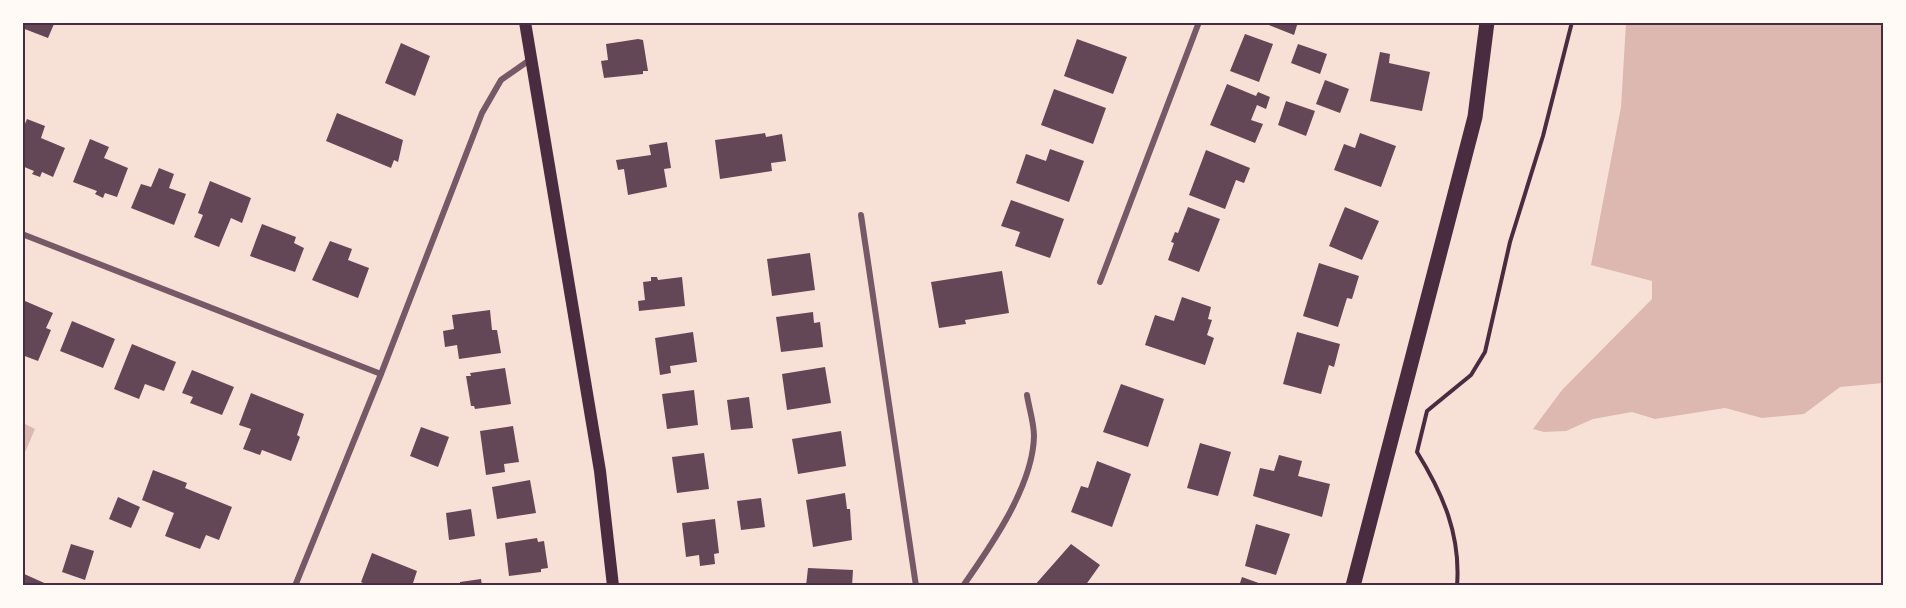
<svg xmlns="http://www.w3.org/2000/svg" width="1906" height="608" viewBox="0 0 1906 608" font-family="Figtree,sans-serif">
  <style>
    .water { fill: #dcb8b0 }
    .building { fill: #644757 }
    .lines { fill: none; stroke-linecap: round; stroke-linejoin: round }
    .path { stroke: #4a2c40; stroke-width: 4 }
    .minor { stroke: #755966; stroke-width: 6 }
    .secondary { stroke: #4a2c40; stroke-width: 12 }
    .primary { stroke: #4a2c40; stroke-width: 15 }
    .neatline { fill: none; stroke: #4a2c40; stroke-width: 2 }
  </style>
  <rect width="100%" height="100%" fill="#f7e1d7"/>
  <path class="water" d="M1626,23H1883V383L1840,387L1804,414L1762,418L1725,408L1655,419L1632,412L1593,419L1566,431L1544,432L1533,429L1562,390L1652,299V281L1591,265L1621,107Z
    M23,423L35,429L23,457Z"/>
  <path class="building" d="M22,22H51L54,24L48,38L22,28Z
    M1261,22H1298L1294,35Z
    M1245,34L1273,44L1259,82L1230,71Z
    M638,39L643,40L648,71H643V74L604,78L601,61L608,60L606,44Z
    M1077,39L1127,57L1113,94L1064,76Z
    M401,43L430,56L415,96L385,83Z
    M1298,44L1327,54L1320,74L1291,63Z
    M1380,52L1390,54L1389,63L1430,72L1422,111L1370,101Z
    M1325,80L1349,89L1340,113L1316,104Z
    M1227,84L1256,96L1258,92L1270,97L1266,109L1257,105L1251,120L1263,124L1255,143L1210,125Z
    M1054,89L1106,108L1093,144L1041,125Z
    M1286,101L1315,111L1306,136L1278,125Z
    M337,113L403,140L398,162L394,160L391,168L326,141Z
    M27,119L45,126L41,138L65,148L53,177L42,172L40,177L32,174L34,171L22,166V131Z
    M765,133L766,137L782,134L786,161L771,163L772,171L720,179L715,140Z
    M1360,133L1396,146L1381,187L1334,170L1344,144L1355,148Z
    M90,139L109,147L104,158L128,168L117,197L105,193L103,198L95,194L97,191L73,182Z
    M667,142L671,168L664,169L667,187L628,195L624,169L618,170L616,160L651,155L649,145Z
    M1050,149L1084,161L1069,202L1016,183L1026,154L1046,161Z
    M1206,150L1250,168L1244,183L1236,180L1225,209L1189,195Z
    M159,168L174,174L169,188L186,194L174,225L131,208L141,184L151,187Z
    M210,181L251,198L242,223L231,218L219,247L194,237L203,215L198,213Z
    M1011,200L1064,219L1050,258L1015,246L1020,232L1001,226Z
    M1188,207L1220,219L1199,272L1168,260L1174,243L1171,242L1175,232L1178,233Z
    M1345,207L1379,221L1362,260L1329,246Z
    M262,224L296,237L294,243L304,248L295,272L250,256Z
    M330,241L352,249L348,260L369,268L358,298L312,280Z
    M810,253L815,290L772,296L767,259Z
    M1319,263L1359,276L1352,299L1347,298L1338,327L1303,316Z
    M1002,271L1009,313L965,320L966,324L939,328L931,282Z
    M651,277H657L658,280L682,277L685,306L639,311L638,301L645,300L643,282L651,281Z
    M1182,297L1211,307L1208,319L1212,320L1207,335L1214,338L1205,365L1145,345L1155,315L1174,321Z
    M25,301L53,313L46,328L51,330L38,361L22,355V308Z
    M490,310L492,330H497L501,353L459,359L457,345L445,347L443,331L454,329L452,315Z
    M813,312L814,323L820,322L823,347L781,352L776,317Z
    M72,321L115,339L103,368L60,351Z
    M693,332L697,362L670,366L671,373L660,375L655,338Z
    M1297,332L1340,344L1334,367L1329,365L1321,394L1283,384Z
    M132,344L176,362L164,391L145,384L139,399L114,389Z
    M825,367L831,403L787,410L782,374Z
    M505,368L511,404L475,409L474,406H471L466,376H471L470,373Z
    M192,370L234,387L222,415L190,403L193,397L182,393Z
    M1121,384L1164,399L1148,447L1103,432Z
    M694,390L698,425L667,429L662,394Z
    M251,393L304,414L297,435L300,437L291,461L262,450L260,455L243,449L251,429L239,425Z
    M749,397L753,428L731,430L727,400Z
    M513,426L519,462L504,464L505,472L486,475L480,431Z
    M421,427L449,437L438,467L410,456Z
    M841,431L846,466L798,474L792,439Z
    M1200,443L1231,452L1218,496L1187,488Z
    M704,453L709,489L677,493L672,457Z
    M1279,455L1302,461L1298,476L1330,484L1322,517L1253,496L1260,468L1274,471Z
    M1097,461L1131,474L1112,527L1071,512L1081,486L1088,488Z
    M153,470L187,483L185,488L232,507L219,540L206,535L200,549L165,536L174,513L142,500Z
    M530,480L536,513L497,519L492,487Z
    M845,493L847,509H850L852,540L813,547L806,500Z
    M118,497L140,507L131,528L109,519Z
    M761,498L765,527L741,530L737,501Z
    M471,509L475,536L449,540L446,513Z
    M715,519L719,553L714,554L715,564L700,566L699,555L686,557L682,523Z
    M1256,524L1290,534L1276,575L1245,566Z
    M537,538L538,542L544,541L548,568L541,569V572L509,576L505,543Z
    M71,544L94,551L85,580L62,572Z
    M1071,544L1100,565L1085,586H1034Z
    M372,553L417,571L412,586H369L361,582Z
    M808,568L853,570L852,586H806Z
    M22,573L51,586H22Z
    M1242,577L1264,585V586H1239Z
    M481,579L482,586H460V582Z"/>
  <g class="lines">
    <path class="path" d="M1457,586C1461,535 1443,494 1417,452L1427,411L1471,375L1485,352L1510,242L1543,136L1572,22"/>
    <path class="minor" d="M861,215L916,586
      M22,234L381,374
      M1100,282L1199,22
      M295,586L381,374L482,113L501,80L531,59
      M963,586C991,546 1033,486 1034,436C1034,423 1029,408 1027,395"/>
    <path class="secondary" d="M525,22L600,471L613,586"/>
    <path class="primary" d="M1353,586L1475,117L1487,22"/>
  </g>
  <rect width="1906" height="608" fill="none" stroke="#fffaf5" stroke-width="48"/>
  <rect x="24" y="24" width="1858" height="560" class="neatline"/>
</svg>
